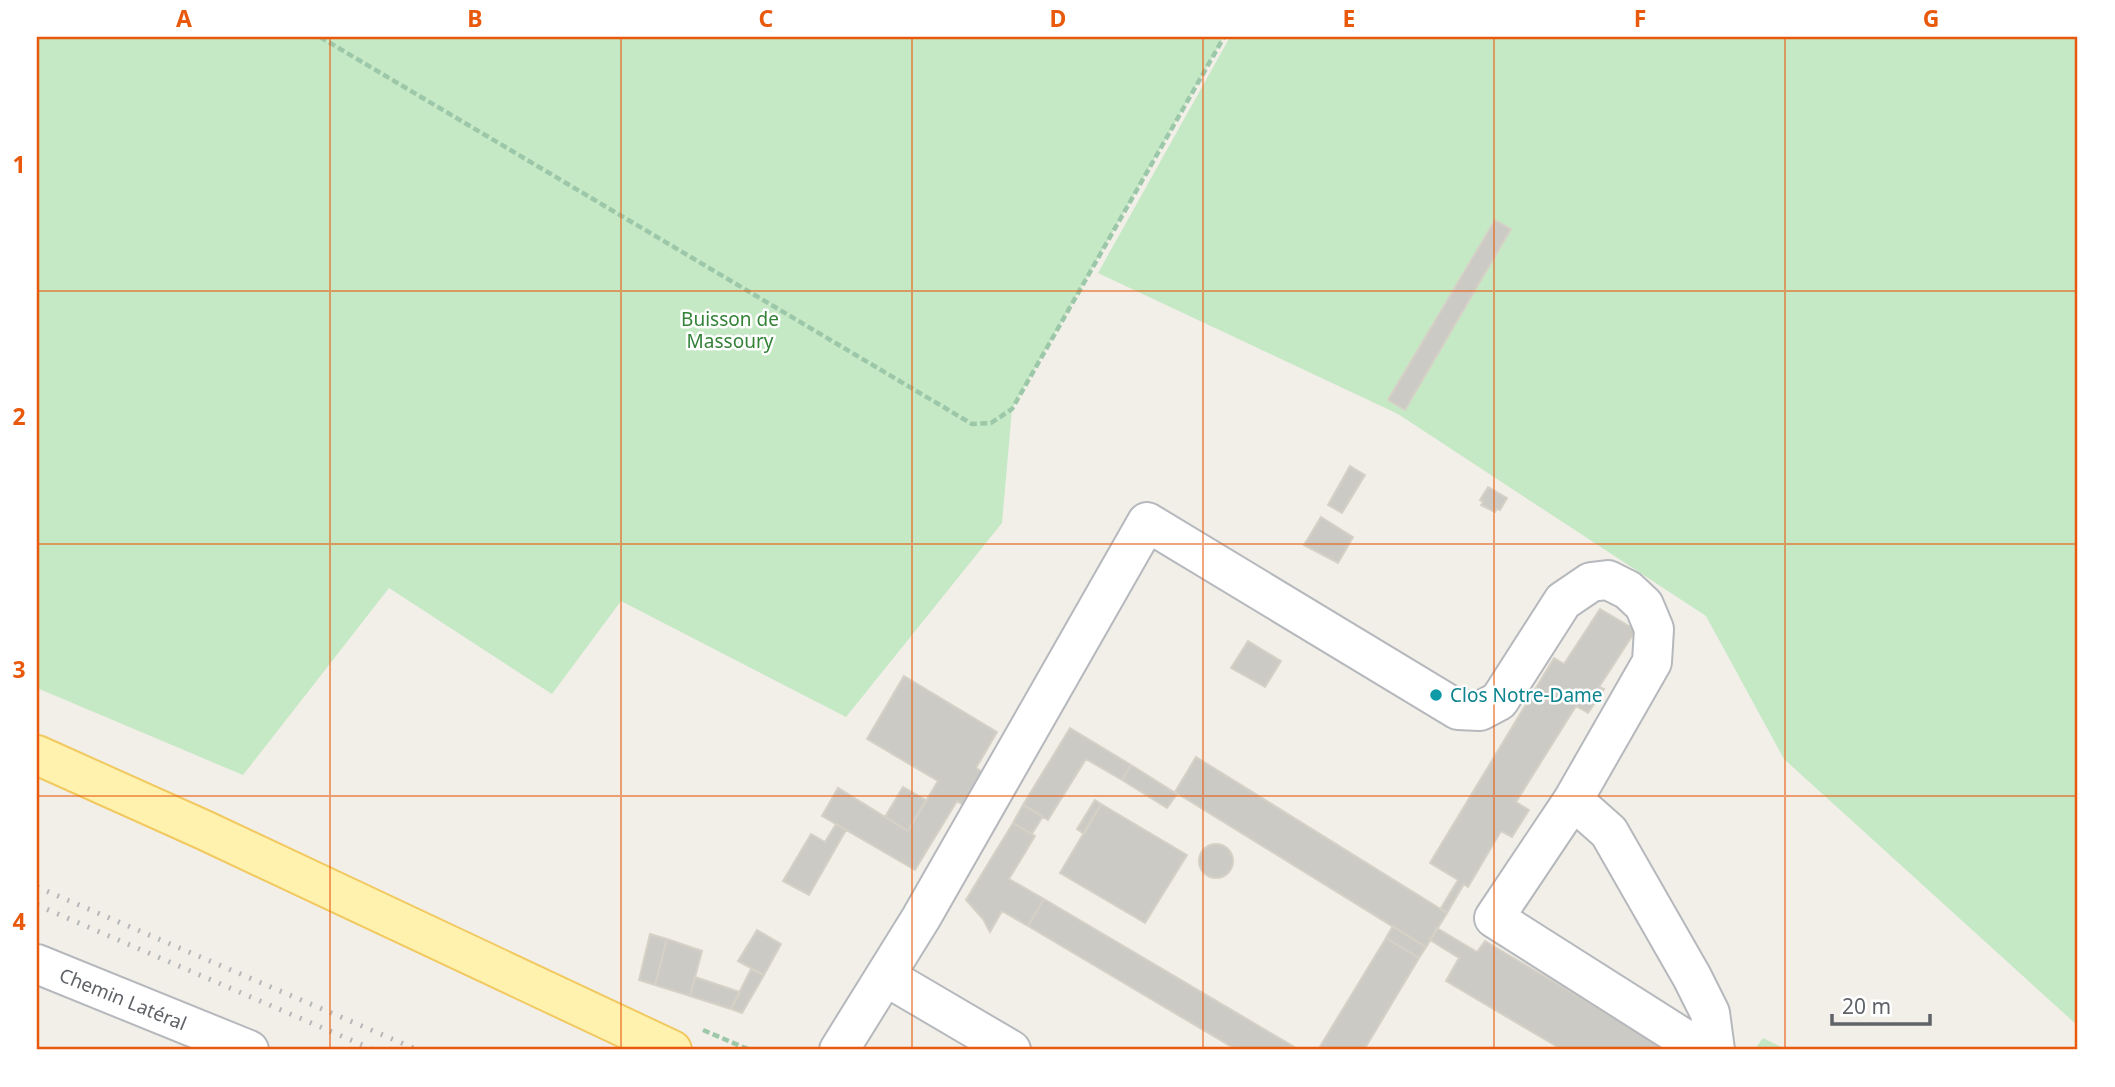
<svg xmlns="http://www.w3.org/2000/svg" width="2115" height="1087" viewBox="0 0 2115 1087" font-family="'Noto Sans',sans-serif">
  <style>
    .green { fill: #c5e8c5 }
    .building { fill: #cccac5; stroke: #d6d1c6; stroke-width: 2 }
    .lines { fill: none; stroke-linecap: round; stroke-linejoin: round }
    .minor-casing { stroke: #b5b8bc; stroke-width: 42 }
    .major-casing { stroke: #f2c960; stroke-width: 42 }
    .path { stroke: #9cc7a9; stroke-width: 4.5; stroke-dasharray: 7 3.5; stroke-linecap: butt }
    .minor { stroke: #fff; stroke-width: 38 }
    .major { stroke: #fff2af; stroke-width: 38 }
    .rail { stroke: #b6b7b8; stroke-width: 5; stroke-dasharray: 2 9; stroke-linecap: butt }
    .grid { fill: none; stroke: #e8590c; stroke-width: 2; stroke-opacity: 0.55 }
    .culture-dot { fill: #0f9aa8; stroke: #fff; stroke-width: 2.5 }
    .labels { text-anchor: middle; stroke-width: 5; stroke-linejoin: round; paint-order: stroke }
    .park-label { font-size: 19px; fill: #348238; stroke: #fff }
    .culture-label { font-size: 19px; fill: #0d838f; stroke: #fff; text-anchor: start }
    .street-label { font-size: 19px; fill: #5f6368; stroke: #fff }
    .neatline { fill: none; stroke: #e8590c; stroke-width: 2.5 }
    .grid-label { font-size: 23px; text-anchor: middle; font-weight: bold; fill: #e8590c }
  </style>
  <rect width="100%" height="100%" fill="#f1efe8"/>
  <path class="green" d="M37,37H1224L1012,409L1002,523L846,717L621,601L552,694L389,588L243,775L37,688Z
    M1230,37H2078V1026L1784,759L1706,616L1398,414L1098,273Z
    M1763,1038L1787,1050H1754Z"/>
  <path class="building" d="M1495,220L1511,229L1405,410L1388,400Z
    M1350,466L1365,475L1342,513L1328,505Z
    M1488,487L1507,498L1500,510L1497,509L1495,512L1481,505L1483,502L1480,500Z
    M1321,517L1353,537L1338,563L1304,545Z
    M1600,609L1636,630L1599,687L1604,689L1588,713L1576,706L1516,802L1529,810L1512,837L1501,831L1468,887L1464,884L1447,913L1441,908L1458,880L1430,863L1554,658L1564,664Z
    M1248,641L1281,661L1265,687L1231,668Z
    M904,676L997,732L976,768L986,774L966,807L957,801L915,870L822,816L838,788L908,831L938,781L867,739Z
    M1070,728L1131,765L1122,780L1086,759L1048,820L1023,805Z
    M1196,757L1447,913L1426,947L1175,792Z
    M1131,765L1177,794L1167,808L1122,780Z
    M903,787L926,800L908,831L885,817Z
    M1095,800L1101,804L1084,834L1077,829Z
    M1101,804L1187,855L1145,923L1060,873Z
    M1023,805L1043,816L1032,834L1013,823Z
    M1013,823L1035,836L1009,879L1044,899L1028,926L1002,911L990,932L983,919L966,900Z
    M836,824L846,830L809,895L783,881L811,834L825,842Z
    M1199 861a17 17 0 1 1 34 0a17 17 0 1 1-34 0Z
    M1044,899L1296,1048L1294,1050H1237L1028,926Z
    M1393,926L1426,947L1419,958L1386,938Z
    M1437,928L1477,952L1485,941L1669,1050H1553L1556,1046L1446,981L1459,958L1430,940Z
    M757,930L781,944L764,975L738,961Z
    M650,934L667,939L655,985L639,980Z
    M1386,938L1419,958L1364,1050H1318Z
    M667,939L702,951L690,996L655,985Z
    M751,969L764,975L742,1013L731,1009Z
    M695,977L740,992L731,1009L690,996Z"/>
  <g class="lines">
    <defs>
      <path id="minor" d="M37,964L249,1050
        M885,976L1011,1050
        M839,1050L921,918L1147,522L1458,710L1480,711L1499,701L1563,601L1591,582L1608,580L1628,590L1644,605L1654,629L1652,662L1573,800
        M1702,1050L1494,918L1573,800L1609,832L1692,977L1710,1013L1715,1050"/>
      <path id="major" d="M37,755L204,830L672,1050"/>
    </defs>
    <use href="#minor" class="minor-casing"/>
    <use href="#major" class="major-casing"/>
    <path class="path" d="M320,37L972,424L991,423L1012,409L1224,37
      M703,1030L750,1050"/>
    <use href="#minor" class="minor"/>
    <use href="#major" class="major"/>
    <path class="rail" d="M37,887L418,1050
      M37,905L374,1050"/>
  </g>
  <path class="grid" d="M330,37V1050M621,37V1050M912,37V1050M1203,37V1050M1494,37V1050M1785,37V1050M37,291H2078M37,544H2078M37,796H2078"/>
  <circle class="culture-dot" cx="1436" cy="695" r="7"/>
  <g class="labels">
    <g class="park-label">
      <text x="730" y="326">Buisson de<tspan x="730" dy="22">Massoury</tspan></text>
    </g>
    <g class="culture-label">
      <text x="1450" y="702">Clos Notre-Dame</text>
    </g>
    <g class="street-label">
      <text transform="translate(123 999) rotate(22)" y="7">Chemin Latéral</text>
    </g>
  </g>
  <rect width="2115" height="1087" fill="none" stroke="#ffffff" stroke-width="77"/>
  <path d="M1832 1014v10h98v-10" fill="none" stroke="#5f6368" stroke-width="3.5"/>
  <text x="1842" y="1014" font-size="21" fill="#5f6368" stroke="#ffffff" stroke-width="5" paint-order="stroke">20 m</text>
  <rect x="38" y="38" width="2038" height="1010" class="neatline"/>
  <g class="grid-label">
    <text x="184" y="27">A</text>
    <text x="475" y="27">B</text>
    <text x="766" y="27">C</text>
    <text x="1058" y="27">D</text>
    <text x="1349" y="27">E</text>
    <text x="1640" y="27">F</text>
    <text x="1931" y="27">G</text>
    <text x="19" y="173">1</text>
    <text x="19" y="425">2</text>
    <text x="19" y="678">3</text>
    <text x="19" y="930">4</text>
  </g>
</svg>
